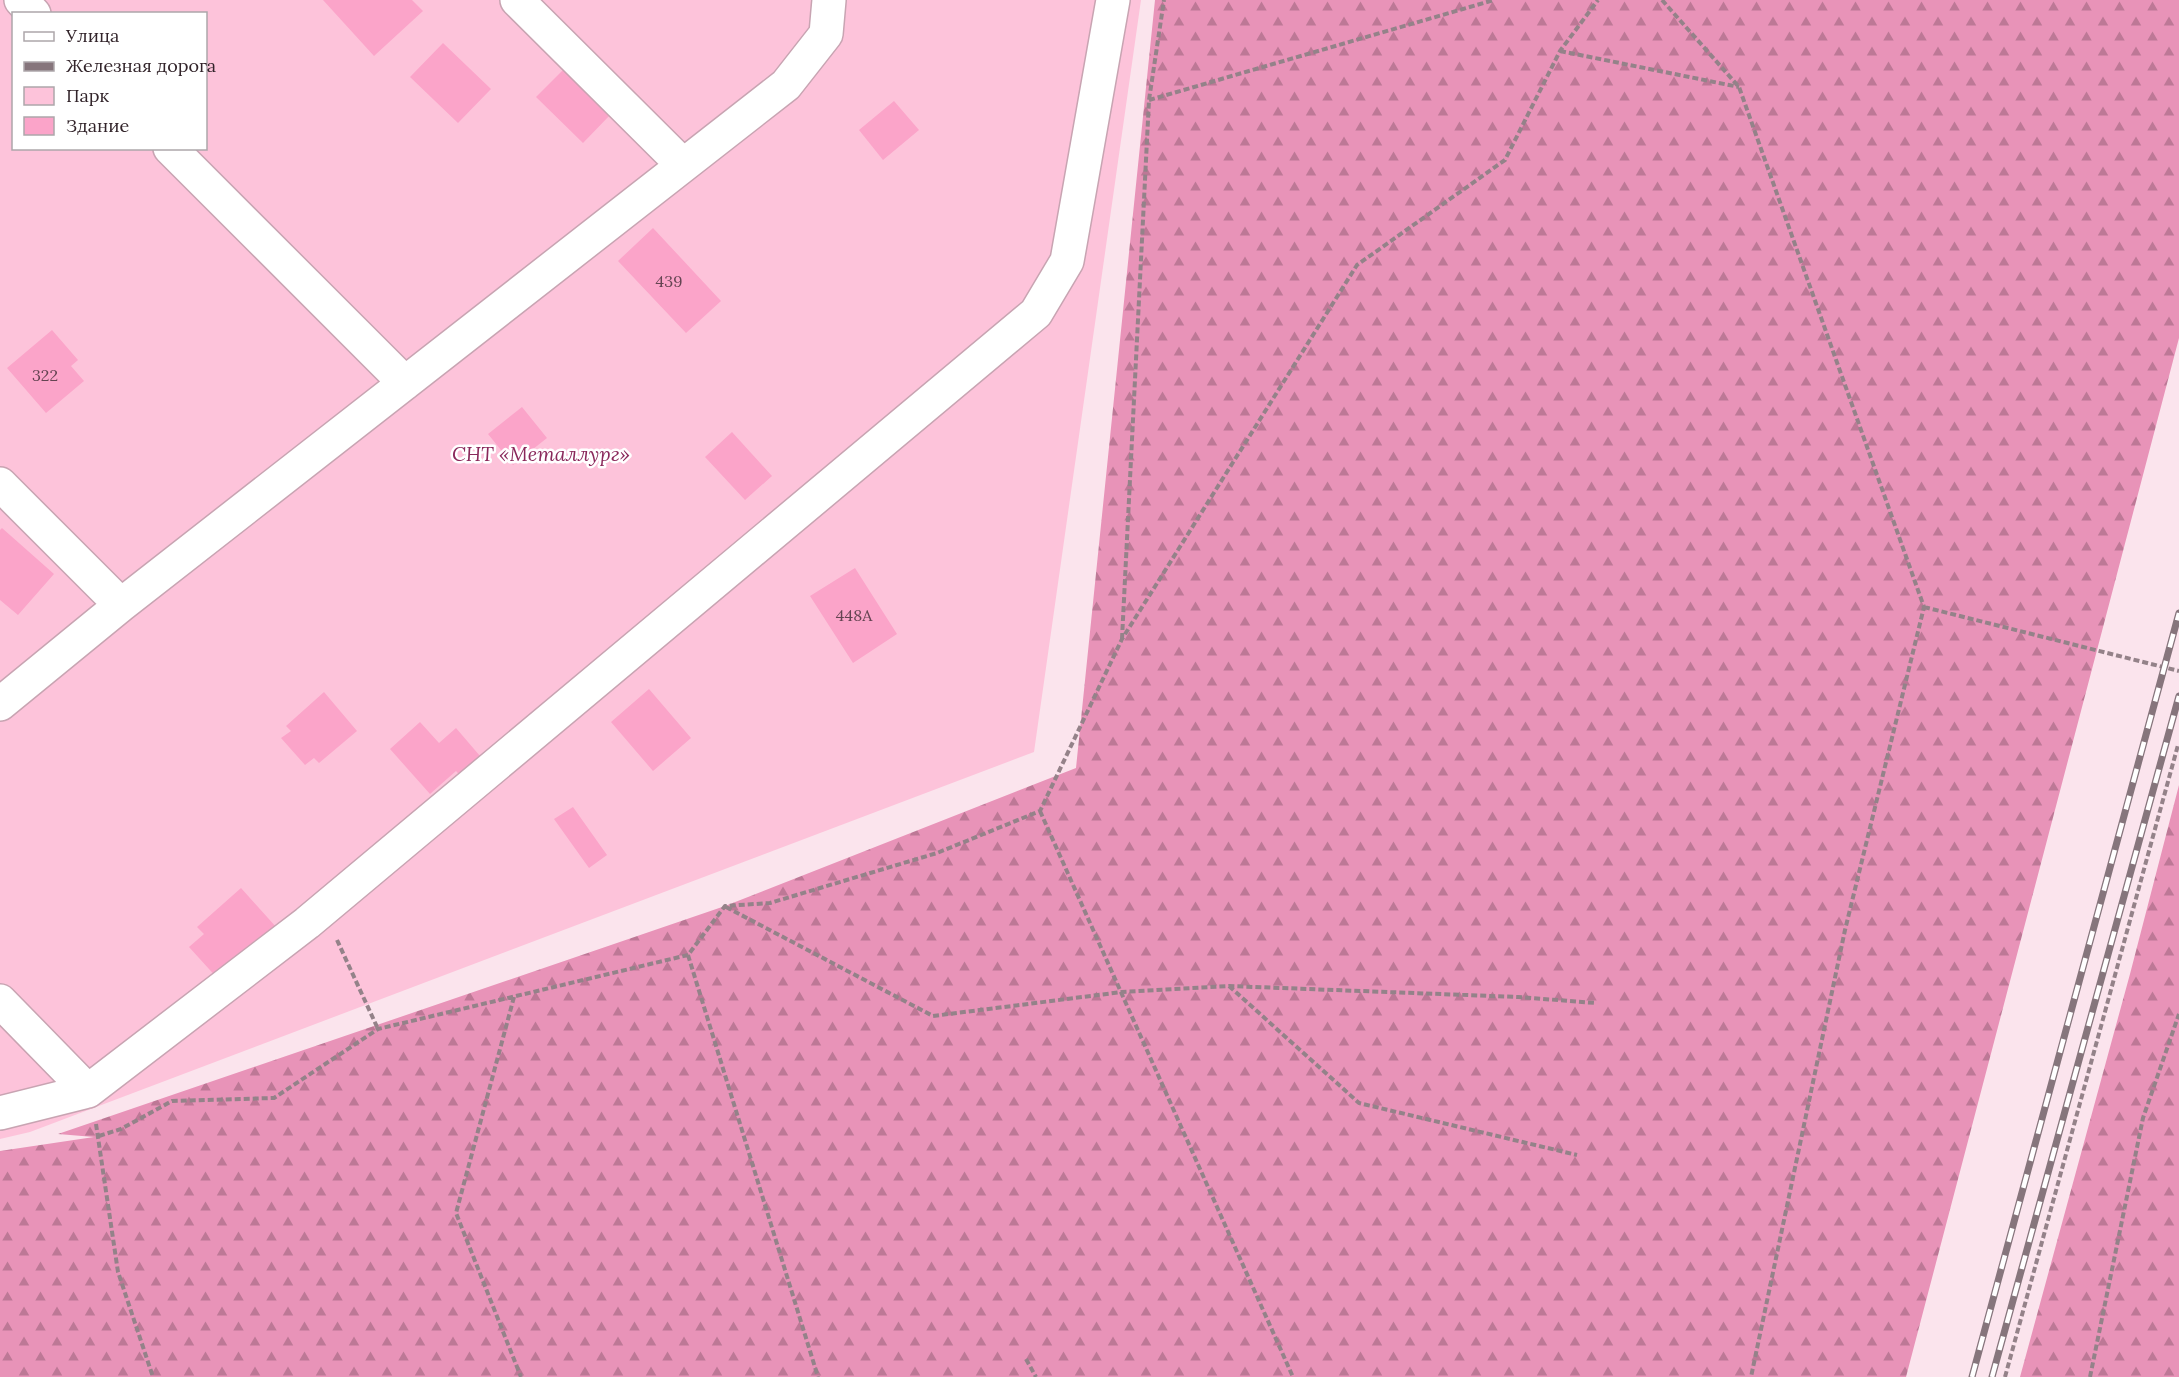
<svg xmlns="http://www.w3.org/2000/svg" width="2179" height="1377" viewBox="0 0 2179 1377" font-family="Lora,serif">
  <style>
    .green { fill: #fdc3da; fill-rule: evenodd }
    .forest { fill: url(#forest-firs) }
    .building { fill: #fba4c9 }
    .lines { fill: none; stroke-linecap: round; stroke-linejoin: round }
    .minor-casing { stroke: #c8a4b2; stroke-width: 36 }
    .path { stroke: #948289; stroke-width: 4; stroke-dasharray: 6 3; stroke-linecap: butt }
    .minor { stroke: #fff; stroke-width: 33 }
    .rail-casing { stroke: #86757c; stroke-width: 7 }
    .rail { stroke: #fff; stroke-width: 4.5; stroke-dasharray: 14; stroke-linecap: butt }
    .labels { text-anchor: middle; stroke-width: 5; stroke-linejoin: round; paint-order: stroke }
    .number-label { font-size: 16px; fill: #644452 }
    .park-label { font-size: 20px; font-style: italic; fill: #8a285b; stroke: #fff }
  </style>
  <defs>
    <pattern id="forest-firs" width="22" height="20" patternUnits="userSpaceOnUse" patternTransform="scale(1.5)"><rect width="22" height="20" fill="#e893b8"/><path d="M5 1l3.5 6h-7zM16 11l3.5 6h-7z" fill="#bd7896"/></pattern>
  </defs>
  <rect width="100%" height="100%" fill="#fbe4ed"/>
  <path class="green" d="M0,0H1141L1034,752L30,1132L0,1139ZM14,14H206V148H14Z"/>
  <path class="forest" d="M1155,0H2179V338L1906,1377H0V1151L94,1137L58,1134L725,906L1076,768Z
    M2179,785V1377H2020L2130,974Z"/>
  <path class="building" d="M323,0H412L423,11L374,56Z
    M443,43L491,89L458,123L410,77Z
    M565,68L611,114L583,143L536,97Z
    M894,101L919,130L883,160L859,130Z
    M653,228L721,301L686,333L618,261Z
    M52,330L78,360L71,366L84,381L46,413L7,368Z
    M522,407L547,438L513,465L488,434Z
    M732,432L772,476L745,500L705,457Z
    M2,528L54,574L18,615L0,600V530Z
    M855,568L897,634L853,663L810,596Z
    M649,689L691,738L653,771L611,722Z
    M324,692L357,731L319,763L314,758L305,765L281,738L291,731L286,726Z
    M420,722L439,743L456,728L486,763L465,781L456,771L430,794L390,749Z
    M573,807L607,855L589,868L554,819Z
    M241,888L277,928L219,980L189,947L204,934L197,927Z"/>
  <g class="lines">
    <defs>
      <path id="minor" d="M21,0L34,14
        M517,0L683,165
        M170,148L405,383
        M0,484L121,605
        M0,704L121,605L786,85L826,34L829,0
        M0,1001L88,1091
        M0,1113L88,1091L307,923L1036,313L1067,261L1113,0"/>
    </defs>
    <use href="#minor" class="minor-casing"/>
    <path class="path" d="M1662,0L1739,87L1924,607L1845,930L1751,1377
      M1560,51L1739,87
      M1149,100L1494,0
      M1924,607L2179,671
      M1122,639L1149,100L1164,0
      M1040,811L1293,1377
      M726,907L933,1016L1122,992L1229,986L1518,997L1596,1003
      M337,940L378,1029
      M688,955L818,1377
      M1229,986L1359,1103L1577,1155
      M514,997L456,1213L521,1377
      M96,1124L118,1272L153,1377
      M99,1136L121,1129L172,1101L274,1098L378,1029L688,955L725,906L770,903L937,853L1040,811L1122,639L1357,265L1505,160L1560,51L1598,0
      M1026,1359L1036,1377
      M2005,1377L2178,745
      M2090,1377L2143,1118L2179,1014"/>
    <use href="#minor" class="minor"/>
    <defs>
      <path id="rail" d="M1972,1377L2179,613
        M1992,1377L2179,696"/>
    </defs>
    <use href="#rail" class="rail-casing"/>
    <use href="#rail" class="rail"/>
  </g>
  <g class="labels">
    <g class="number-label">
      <text x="669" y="287">439</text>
      <text x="45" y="381">322</text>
      <text x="854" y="621">448А</text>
    </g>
    <g class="park-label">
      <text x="541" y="461">СНТ «Металлург»</text>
    </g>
  </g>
  <rect x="12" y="12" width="195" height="138" fill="#ffffff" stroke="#ada7aa" stroke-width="1.5"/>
  <rect x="24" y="32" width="30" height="9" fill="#ffffff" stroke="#ada7aa" stroke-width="1.5"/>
  <text x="66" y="42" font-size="18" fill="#32242a">Улица</text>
  <rect x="24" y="62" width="30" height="9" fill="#86757c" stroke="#ada7aa" stroke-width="1.5"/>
  <text x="66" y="72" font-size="18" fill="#32242a">Железная дорога</text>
  <rect x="24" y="87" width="30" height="18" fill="#fdc3da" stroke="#ada7aa" stroke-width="1.5"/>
  <text x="66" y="102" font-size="18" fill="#32242a">Парк</text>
  <rect x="24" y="117" width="30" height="18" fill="#fba4c9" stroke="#ada7aa" stroke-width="1.5"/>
  <text x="66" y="132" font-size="18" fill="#32242a">Здание</text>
</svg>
